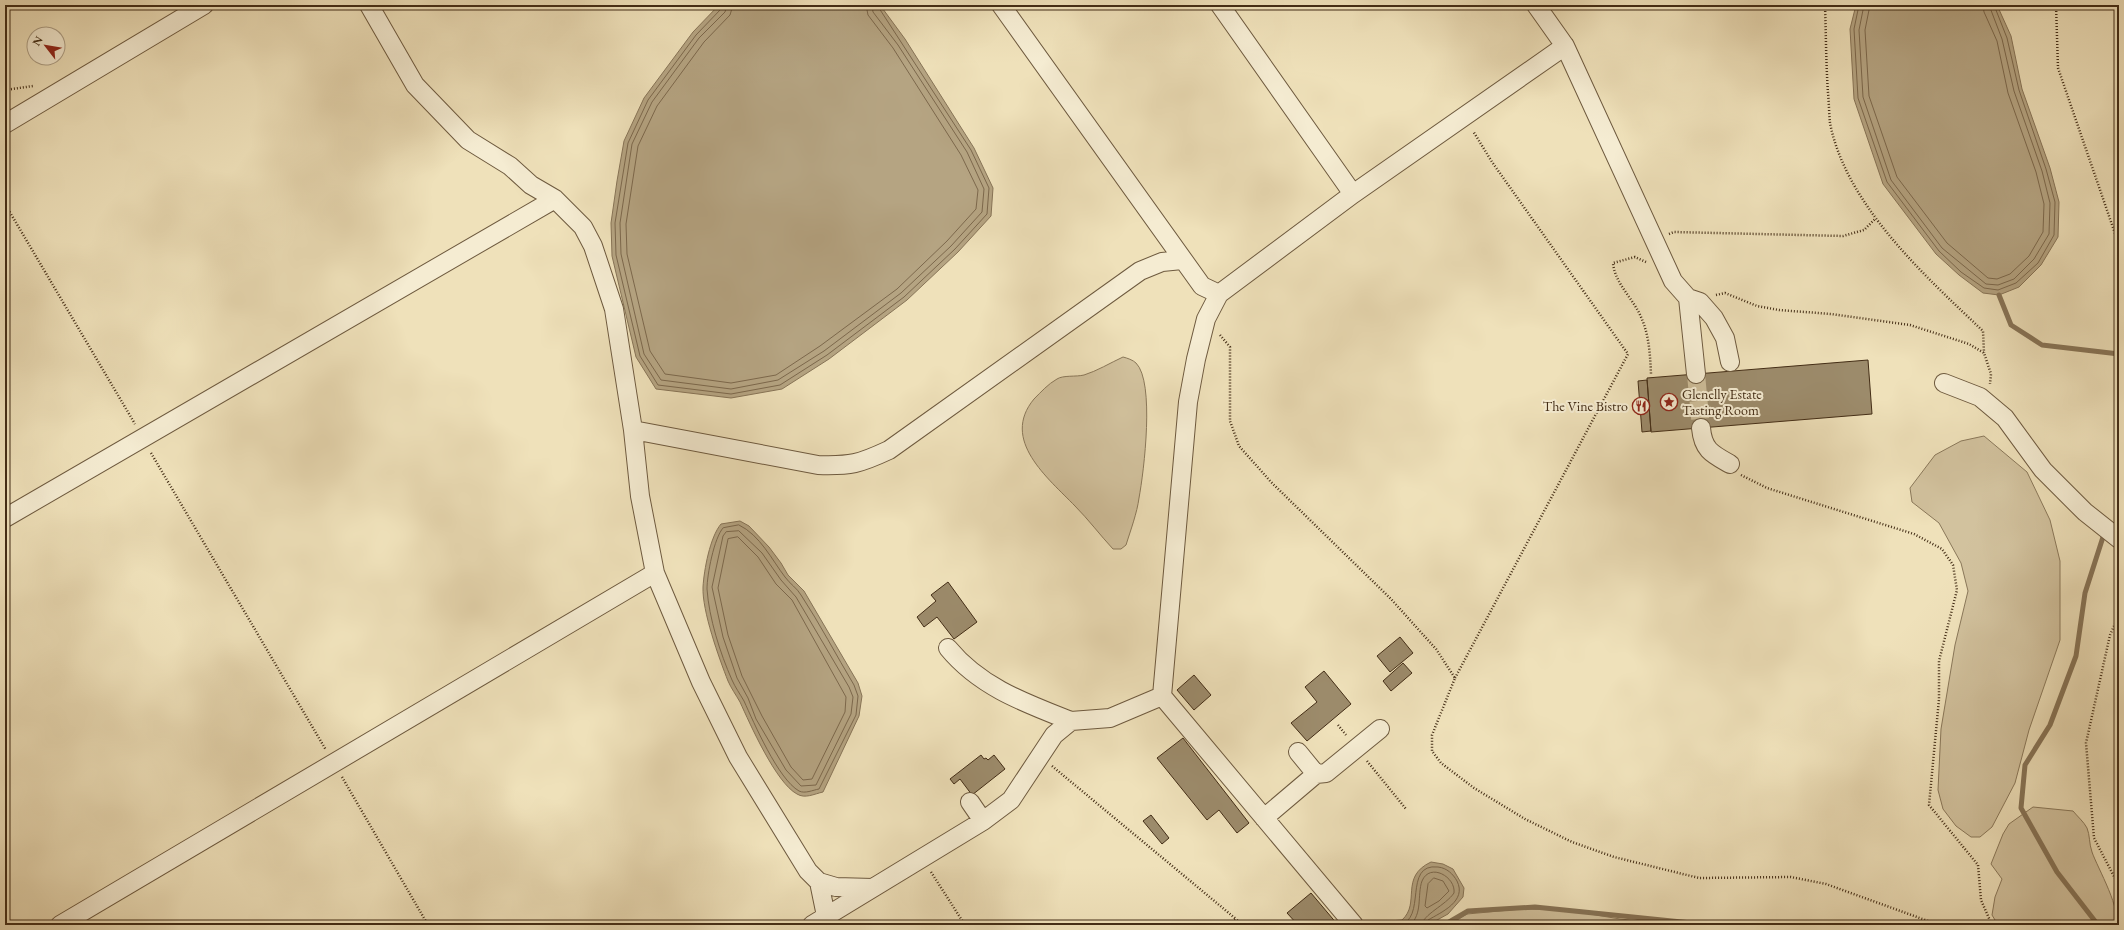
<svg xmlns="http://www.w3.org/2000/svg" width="2124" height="930" viewBox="0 0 2124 930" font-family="'EB Garamond',serif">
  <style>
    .green { fill: #d2c29e; stroke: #8a785a }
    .water { fill: #b5a482; stroke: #877457 }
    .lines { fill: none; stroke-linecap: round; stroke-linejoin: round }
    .shore { stroke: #7c684c; stroke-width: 1 }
    .stream { stroke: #877457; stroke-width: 5 }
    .building { fill: #9c8b6b; stroke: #432d16 }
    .minor-tunnel { stroke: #cdbd99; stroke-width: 18; stroke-dasharray: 18 9; stroke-linecap: butt }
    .minor-casing { stroke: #6e5a3f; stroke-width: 20 }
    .path { stroke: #432d16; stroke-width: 2.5; stroke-dasharray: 1 2; stroke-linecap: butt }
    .minor { stroke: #f5ecd2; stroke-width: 18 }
    .labels { text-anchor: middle; stroke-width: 4; stroke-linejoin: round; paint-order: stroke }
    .poi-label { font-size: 14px; fill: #432d16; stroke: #f5ecd2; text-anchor: start }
  </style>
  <rect width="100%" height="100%" fill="#efe1ba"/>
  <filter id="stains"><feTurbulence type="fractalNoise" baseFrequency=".005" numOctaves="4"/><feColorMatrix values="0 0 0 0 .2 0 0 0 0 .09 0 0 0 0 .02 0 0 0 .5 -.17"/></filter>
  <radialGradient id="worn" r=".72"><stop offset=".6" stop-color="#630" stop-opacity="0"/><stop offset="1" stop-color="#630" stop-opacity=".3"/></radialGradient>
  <path class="green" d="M1123,357C1127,358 1133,360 1136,363C1155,382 1144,471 1139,498C1137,513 1131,529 1126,545L1121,549H1113C1100,535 1088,519 1075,506C1048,478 1000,440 1034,399C1041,392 1048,384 1057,379C1063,375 1076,377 1084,375C1097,371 1110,363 1123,357Z
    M1984,436L2027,472L2050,520L2060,561V640L2029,730L2015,783L1992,827L1980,837H1971L1956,826L1943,809L1938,790L1941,729L1955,645L1968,591L1961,563L1939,523L1912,502L1910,488L1935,455L1961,441Z
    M2033,807L2073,811C2077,816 2084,822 2087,828C2090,835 2089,844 2092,852C2097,867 2124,913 2114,925H1998L1992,915L1995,897L2002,879L1991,864L2003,834L2009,824Z
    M1521,909L1566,910L1620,919L1680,925H1449L1467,914Z"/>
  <path class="water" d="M719,5H880L905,39L974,148L993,188L991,216L958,252L907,300L829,359L782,389L731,398L656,389L636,357L612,256L611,223L617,181L624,141L644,98L693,32Z
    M1856,5H1997L2011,36L2022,89L2050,168L2059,202L2058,237L2041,265L2019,287L1999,295L1983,293L1959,275L1936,254L1883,184L1854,99L1850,29Z
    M740,521L749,526L769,547L781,563L788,575L804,591L858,683L862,696L859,716L823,792C814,794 805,799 797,794C776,783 750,724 740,702C736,695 731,688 728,681C719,658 702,611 703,587C704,570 710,537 721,524Z
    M1431,862L1443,864L1453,869L1464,888L1463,897L1448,914L1428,925H1387L1389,921L1402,920C1421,903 1399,877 1431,862Z"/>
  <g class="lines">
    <path class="shore" d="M722,5L721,9L696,35L648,100L628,143L615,223L616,255L640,356L658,385L731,394L780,385L827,355L904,297L955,249L987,214L989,188L971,150L877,5
      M727,5L725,12L699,38L652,102L632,144L620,223L621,254L644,354L661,380L731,389L778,380L824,351L901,293L951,246L982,212L984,189L967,152L898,45L873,12L872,5
      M733,5L730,15L704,42L657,106L638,146L626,224L627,254L650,351L665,374L731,383L776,375L820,346L897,289L947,241L976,209L978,190L961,155L893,48L868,15L866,5
      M1859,5L1854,29L1858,98L1887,182L1939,251L1961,272L1984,288L1998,290L2016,283L2038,263L2054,235L2055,202L2046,169L2019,90L2007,38L1994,5
      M1864,5L1859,30L1863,97L1891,180L1942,248L1986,284L1998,285L2014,279L2034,259L2049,234L2050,203L2042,171L2014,91L2002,39L1989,5
      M1870,5L1865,30L1869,96L1897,177L1947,243L1988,278L1997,279L2010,274L2029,256L2043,232L2044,204L2036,172L2008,93L1997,41L1984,12L1983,5
      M739,525C760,535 772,560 785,577C790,584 797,588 801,595C820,624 836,655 854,685L858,696L856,715L819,789C813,790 805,794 799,791C778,779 754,723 744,701C740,694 735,687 732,680C720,653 709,618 707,589C707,575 714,538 723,528Z
      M739,531L762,553L781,580L796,597L849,687L853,697L851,714L816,785L801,786L786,770L756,719L748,698L737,678L723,637L712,587L723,536L726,532Z
      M738,537L758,557L776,584L792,600L846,697L845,712L812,779L803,780L791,767L762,716L742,676L728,635L718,588L728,539Z
      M1434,878L1443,881L1449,891L1439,901L1427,908L1425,906L1428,884Z
      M1399,925C1428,920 1402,863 1438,867C1447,868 1453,874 1457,881C1467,901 1442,912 1428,920L1427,925
      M1410,925C1423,914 1417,895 1422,881C1430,862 1456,877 1454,893C1446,905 1422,915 1422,925"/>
    <path class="stream" d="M1999,295L2011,325L2042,345L2119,354
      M2118,519L2119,518
      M1444,925L1468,911L1535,907L1711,925
      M2098,925L2057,872L2021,808L2025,765L2050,725L2076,656L2085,593L2103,537"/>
  </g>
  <path class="building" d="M1868,360L1872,414L1651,432L1647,378Z
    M1647,380L1651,431L1642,432L1638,381Z
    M948,582L977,622L954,639L937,617L924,627L917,617L936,601L931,595Z
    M1400,637L1413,653L1390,672L1377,656Z
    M1403,663L1412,673L1391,691L1383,681Z
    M1324,671L1351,704L1307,741L1291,723L1317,702L1305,687Z
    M1194,675L1211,695L1194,710L1177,690Z
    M1183,738L1249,823L1237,833L1219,810L1207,820L1157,758Z
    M981,755L984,759L986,758L988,760L994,755L1005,769L972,795L960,779L954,784L950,779Z
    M1151,815L1169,838L1162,844L1143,821Z
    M1311,893L1338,925H1298L1287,913Z"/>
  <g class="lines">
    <path class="minor-tunnel" d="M1696,374L1701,428"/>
    <defs>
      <path id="minor" d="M369,5L415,85L468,140L510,166L531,185L555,199L583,227L593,246L614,309L633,430
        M1001,5L1202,286L1219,294L1353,194L1565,46L1536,5
        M1220,5L1353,194
        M1565,46L1673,281L1688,298L1700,302L1714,318L1725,338L1730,362
        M5,124L204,5
        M1219,294L1206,319L1196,359L1188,402L1162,696L1354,925
        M1688,298L1696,374
        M1944,383L1980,397L2005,418L2043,470L2085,512L2119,539
        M1701,428C1703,450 1712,454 1730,464
        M5,518L555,199
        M655,573L701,682L738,757L808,871L819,882L836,887L873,888
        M948,648C980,687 1025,703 1071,721
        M1298,752L1316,774
        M970,802L983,821
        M1264,818L1316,774L1326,773L1380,729
        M819,882L826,916
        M60,925L655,573L640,496L633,430L818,465C851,466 859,464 889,450L1140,271L1162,262L1182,260
        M812,925L983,821L1011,800L1054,735L1071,721L1110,718L1162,696"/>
    </defs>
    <use href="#minor" class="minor-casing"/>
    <path class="path" d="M1825,5C1826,35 1826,64 1828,93C1829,103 1829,114 1830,123C1846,205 1925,276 1983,331L1984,353
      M2056,5L2058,68L2119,245
      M5,90L33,86
      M5,204L135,424
      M1669,234L1674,232L1843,236L1864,230L1875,219
      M1646,262L1635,257L1613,263C1615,284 1633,298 1641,317C1649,335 1650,353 1651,374
      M1716,295L1725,293L1757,306L1779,310L1831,314L1910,325L1969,344L1984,353L1991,374L1990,384
      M1220,335L1230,347V421L1239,446L1271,482L1391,599L1436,649L1455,678L1432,735V751L1441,763L1474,788L1525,819L1572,842L1614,857L1699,878L1791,877L1826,884L1939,925
      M151,453L326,750
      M1741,475L1767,488L1914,534L1942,549L1953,565L1957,590L1939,661V699L1929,805L1978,865L1981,900L1992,925
      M2119,615L2110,635L2086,743L2094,838L2119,886
      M1455,678L1628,354L1492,162L1473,131
      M1338,725L1346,735
      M1367,761L1406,809
      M1052,766L1236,919
      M342,777L428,925
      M931,872L965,925
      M1227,925L1236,919L1241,925"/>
    <use href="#minor" class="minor"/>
  </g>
  <defs>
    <symbol id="sight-ring" viewBox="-11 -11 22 22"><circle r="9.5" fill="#f5ecd2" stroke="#8f2418" stroke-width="1.5"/><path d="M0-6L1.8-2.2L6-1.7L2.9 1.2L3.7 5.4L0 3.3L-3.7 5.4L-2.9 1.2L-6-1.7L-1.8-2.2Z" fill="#8f2418"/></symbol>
    <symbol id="restaurant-ring" viewBox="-11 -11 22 22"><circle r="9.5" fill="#f5ecd2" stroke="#8f2418" stroke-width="1.5"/><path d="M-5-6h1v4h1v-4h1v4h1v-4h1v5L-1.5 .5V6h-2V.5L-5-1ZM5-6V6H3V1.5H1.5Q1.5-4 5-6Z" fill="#8f2418"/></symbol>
  </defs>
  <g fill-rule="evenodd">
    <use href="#sight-ring" x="1659" y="392" width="20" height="20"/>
    <use href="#restaurant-ring" x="1631" y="396" width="20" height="20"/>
  </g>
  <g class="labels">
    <g class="poi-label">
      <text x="1682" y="399">Glenelly Estate<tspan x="1682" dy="16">Tasting Room</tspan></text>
      <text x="1628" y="411" text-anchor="end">The Vine Bistro</text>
    </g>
  </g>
  <rect width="2124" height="930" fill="none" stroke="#efe1ba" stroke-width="20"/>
  <rect x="6" y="6" width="2112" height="918" fill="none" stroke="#432d16" stroke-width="2"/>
  <rect x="10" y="10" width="2104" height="910" fill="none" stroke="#432d16"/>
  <g transform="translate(46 46) rotate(301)"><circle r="19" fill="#f5ecd2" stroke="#aea087"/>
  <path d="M0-3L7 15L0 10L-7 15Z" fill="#8f2418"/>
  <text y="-6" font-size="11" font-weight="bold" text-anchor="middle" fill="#432d16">N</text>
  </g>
  <rect width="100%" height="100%" filter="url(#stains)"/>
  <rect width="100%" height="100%" fill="url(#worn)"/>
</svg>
